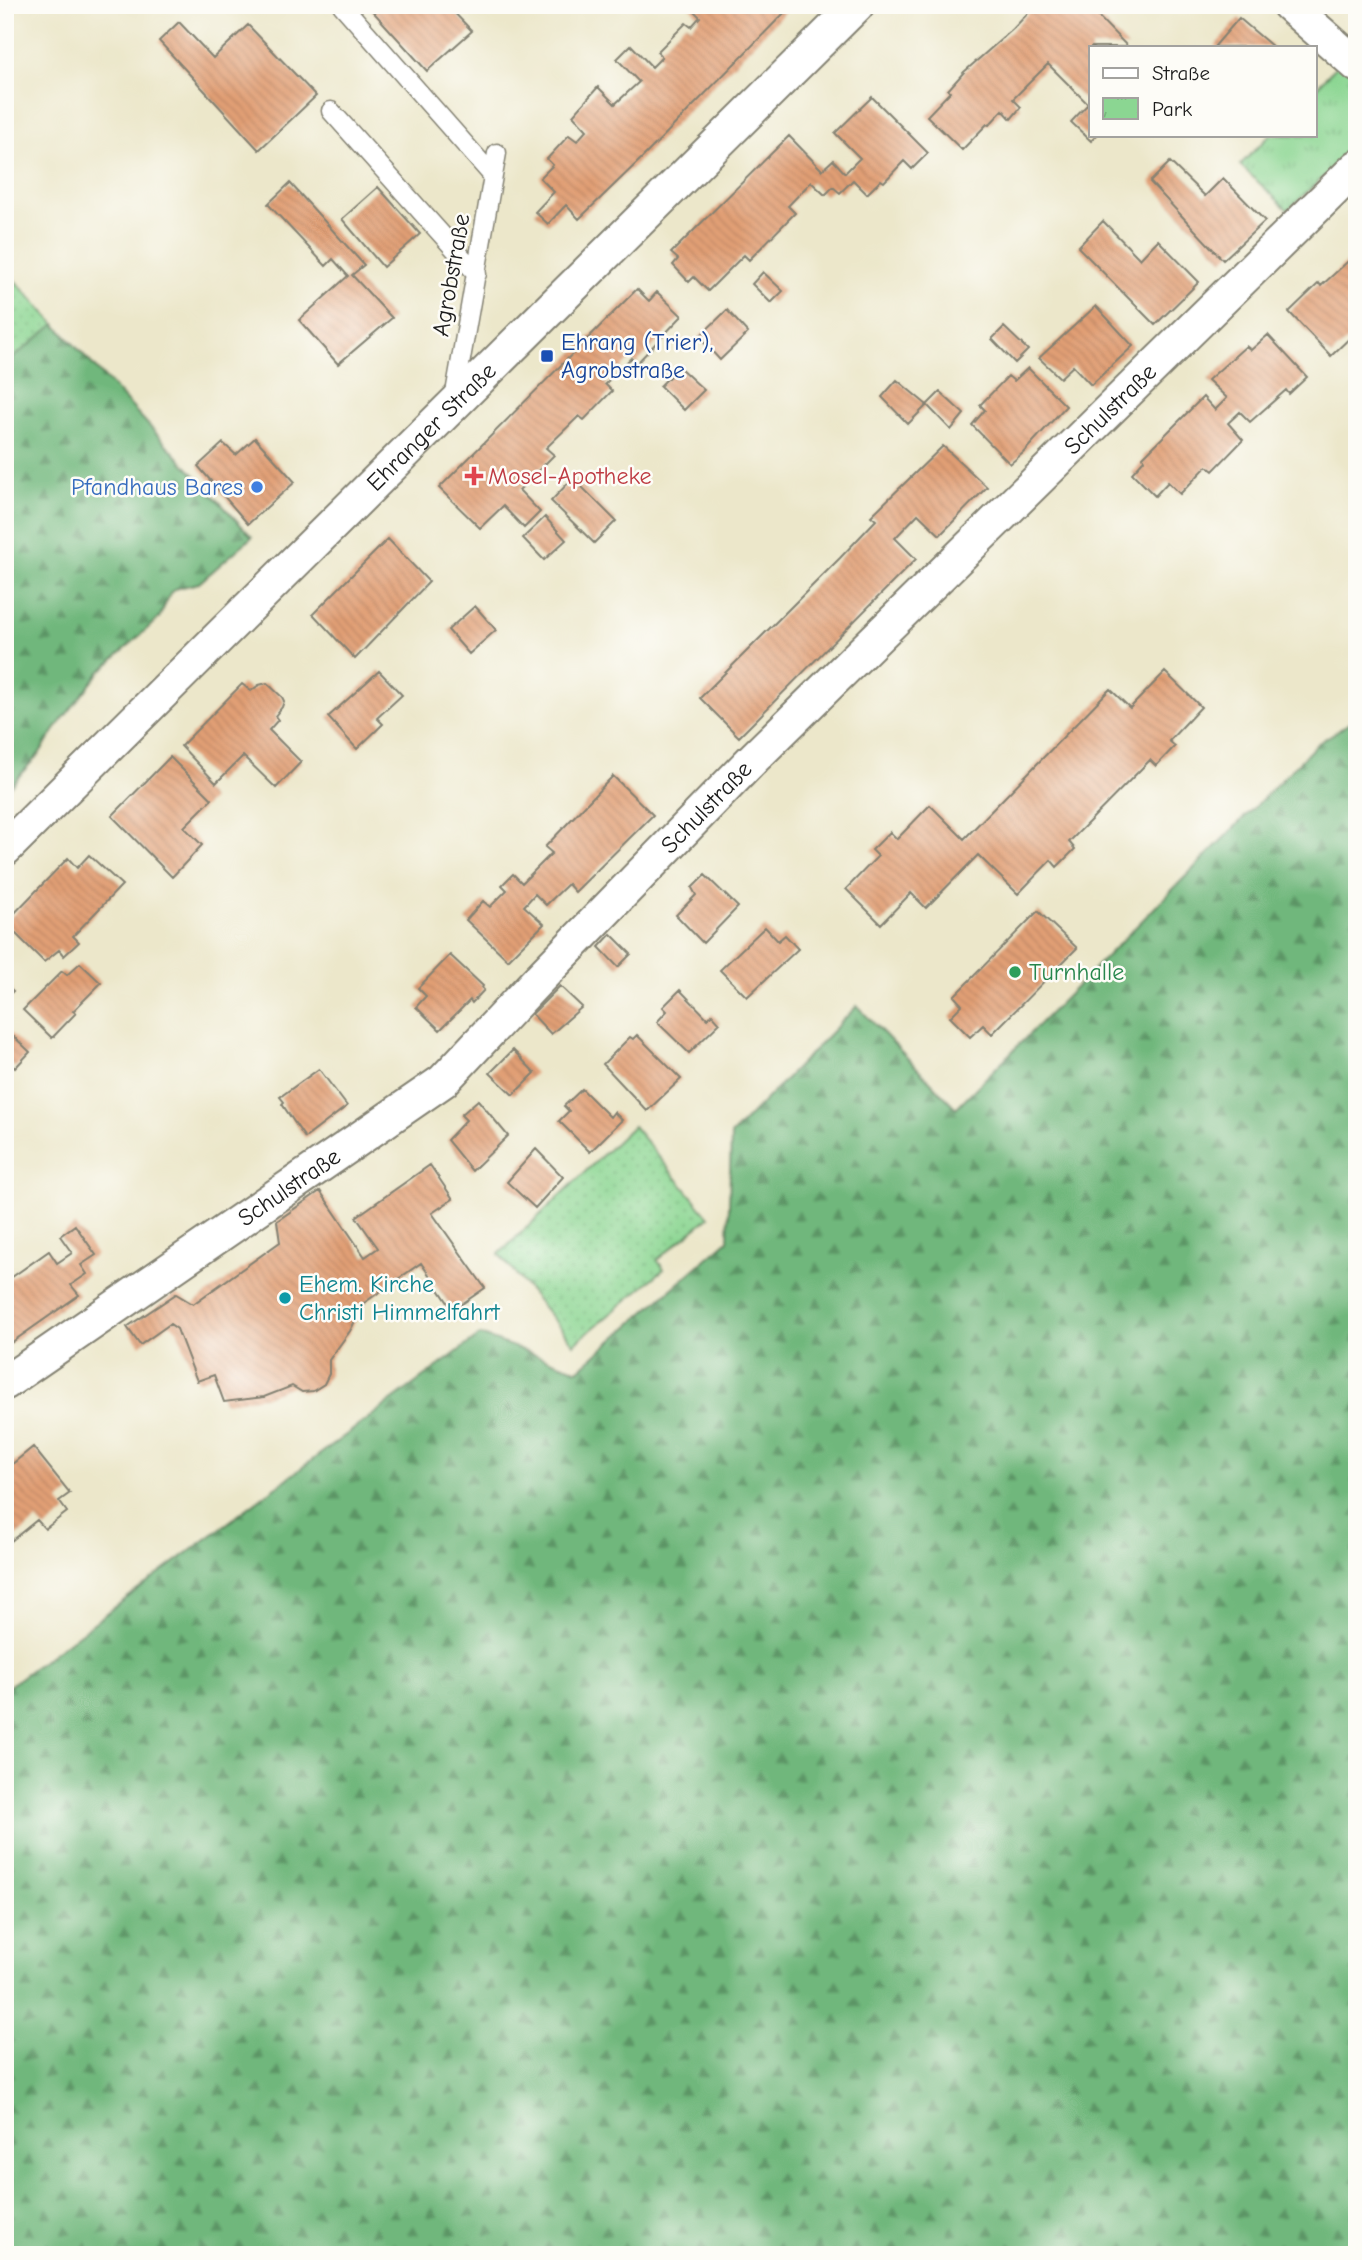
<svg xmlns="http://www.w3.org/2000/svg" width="1362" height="2260" viewBox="0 0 1362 2260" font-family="'Comic Neue',sans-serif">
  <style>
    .forest { fill: url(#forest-firs); stroke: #466a4c; stroke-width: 2 }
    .park { fill: url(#park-tufts); stroke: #547957; stroke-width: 2 }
    .garden { fill: url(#garden-dots); stroke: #547957; stroke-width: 2 }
    .building { fill: url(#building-back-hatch) }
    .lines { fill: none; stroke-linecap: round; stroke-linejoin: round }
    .service-casing { stroke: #848273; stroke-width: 21 }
    .minor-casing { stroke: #848273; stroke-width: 37 }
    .service { stroke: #fff; stroke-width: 18 }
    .minor { stroke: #fff; stroke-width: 33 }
    .transit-dot { fill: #1a4fb4; stroke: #fdfcf7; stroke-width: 2.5 }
    .health-dot { fill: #e0444e; stroke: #fdfcf7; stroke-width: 2.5 }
    .shop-dot { fill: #3f7fe0; stroke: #fdfcf7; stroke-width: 2.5 }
    .leisure-dot { fill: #2e9e5b; stroke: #fdfcf7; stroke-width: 2.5 }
    .culture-dot { fill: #0f9aa8; stroke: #fdfcf7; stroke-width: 2.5 }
    .labels { text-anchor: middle; stroke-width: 5; stroke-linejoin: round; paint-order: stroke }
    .street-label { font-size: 24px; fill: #1c1c1c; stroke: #fdfcf7 }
    .transit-label { font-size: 24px; fill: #164399; stroke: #fdfcf7; text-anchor: start }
    .health-label { font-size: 24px; fill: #be3a42; stroke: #fdfcf7; text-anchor: start }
    .shop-label { font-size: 24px; fill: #366cbe; stroke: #fdfcf7; text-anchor: end }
    .leisure-label { font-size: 24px; fill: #27864d; stroke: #fdfcf7; text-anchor: start }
    .culture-label { font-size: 24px; fill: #0d838f; stroke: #fdfcf7; text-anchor: start }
  </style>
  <defs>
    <pattern id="forest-firs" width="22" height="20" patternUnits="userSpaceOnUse" patternTransform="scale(1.75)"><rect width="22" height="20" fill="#70b77c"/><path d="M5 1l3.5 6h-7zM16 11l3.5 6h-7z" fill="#5b9465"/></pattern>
    <pattern id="park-tufts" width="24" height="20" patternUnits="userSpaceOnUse" patternTransform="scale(1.75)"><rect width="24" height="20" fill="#8bd692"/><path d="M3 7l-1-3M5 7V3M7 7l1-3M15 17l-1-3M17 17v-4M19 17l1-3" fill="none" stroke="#77b77d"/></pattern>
    <pattern id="garden-dots" width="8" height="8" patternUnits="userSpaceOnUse" patternTransform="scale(1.75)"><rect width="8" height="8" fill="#8bd692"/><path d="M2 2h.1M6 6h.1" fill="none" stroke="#77b77d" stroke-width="1.8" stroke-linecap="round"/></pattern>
    <pattern id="building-back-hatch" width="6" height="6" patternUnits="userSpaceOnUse" patternTransform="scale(1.75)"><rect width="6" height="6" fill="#e19f75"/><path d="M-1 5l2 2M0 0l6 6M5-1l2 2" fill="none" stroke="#c08865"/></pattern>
  </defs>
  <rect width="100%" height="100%" fill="#fdfcf7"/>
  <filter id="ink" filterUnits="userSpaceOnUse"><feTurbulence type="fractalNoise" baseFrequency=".0143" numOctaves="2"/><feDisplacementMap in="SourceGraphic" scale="14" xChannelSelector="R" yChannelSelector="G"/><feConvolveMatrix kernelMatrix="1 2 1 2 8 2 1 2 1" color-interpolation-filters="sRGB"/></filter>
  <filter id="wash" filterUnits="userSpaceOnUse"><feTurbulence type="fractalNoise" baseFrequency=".00686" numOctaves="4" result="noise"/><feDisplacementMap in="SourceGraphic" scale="28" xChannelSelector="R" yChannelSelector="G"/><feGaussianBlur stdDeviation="1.57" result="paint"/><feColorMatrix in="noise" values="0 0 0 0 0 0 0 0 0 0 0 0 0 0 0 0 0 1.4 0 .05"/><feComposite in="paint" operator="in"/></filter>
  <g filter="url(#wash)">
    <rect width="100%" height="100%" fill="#ece7ca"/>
    <path class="forest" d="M55,324L252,537L199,583L178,588L171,592L159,618L100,672L59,724L39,754L5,792V364Z
      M1357,718V2255H5V1689L480,1335L578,1370L728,1240L731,1135L857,1006L956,1108L1317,744Z"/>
    <path class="park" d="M1342,60L1357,76V146L1288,210L1240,165L1270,135H1315V89Z"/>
    <path class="garden" d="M5,270L55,324L5,364Z
      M633,1126L709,1217L657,1260L664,1269L574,1344L499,1254Z"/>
    <g id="blocks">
      <path class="building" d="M367,5H447L472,31L427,71Z
        M688,5H792L642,158L579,219L566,205L548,224L535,212L554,192L540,178L553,165L547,159L569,135L577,141L587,130L573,115L598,87L615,104L639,82L617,59L631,45L652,67L662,57L657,52L686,23L691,27L700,17Z
        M1025,5H1087L1128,47H1091V135H1097L1091,141L1071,122L1088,104L1048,64L1013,99L1021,107L1011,119L1003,110L989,125L987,124L962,150L927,116L950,92L948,90L964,72L1013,29L1031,10Z
        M1239,18L1273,47H1214Z
        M179,22L213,58L248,25L316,96L259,150L159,41Z
        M872,97L928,153L912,169L904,161L884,182L881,180L867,194L853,180L840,193L833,187L825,195L811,182L788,206L795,213L749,260L744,255L708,291L694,277L689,282L673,265L678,259L671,253L789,136L822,170L833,160L845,173L860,158L835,133Z
        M1170,162L1205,196L1223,178L1265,221L1223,260L1150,182Z
        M290,183L364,265L352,275L392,318L338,364L299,320L348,276L333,259L326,266L268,204Z
        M378,187L420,234L383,267L342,219Z
        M1103,221L1140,259L1158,240L1199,282L1155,325L1078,247Z
        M1357,253V331L1331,356L1289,312L1319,283L1321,286Z
        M763,272L783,291L771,303L752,284Z
        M637,289L649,301L657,292L682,316L636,364L631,358L605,384L612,391L584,420L579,416L546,448L554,455L519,490L540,512L524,528L503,506L480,528L439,488Z
        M1096,306L1133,346L1091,385L1073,366L1060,378L1039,358Z
        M727,310L748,333L720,360L699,337Z
        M1004,327L1028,350L1015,363L992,339Z
        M1268,335L1307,377L1289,394L1286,390L1250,422L1240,412L1228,423L1243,440L1213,471L1207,466L1180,494L1168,482L1155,496L1132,473L1144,460L1143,457L1203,397L1215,410L1227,398L1208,380L1246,346L1251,350Z
        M679,367L704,390L684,410L660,386Z
        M1028,368L1066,406L1023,453L1010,464L972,425L985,410L980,405L1008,376L1014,381Z
        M897,380L927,405L908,424L882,397Z
        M940,392L964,414L951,430L927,405Z
        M255,438L295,482L248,524L198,466L223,443L236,455Z
        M943,446L987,487L940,535L918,514L895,538L916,559L739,737L700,698L840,558L876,520L871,516Z
        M573,478L616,521L594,543L551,501Z
        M545,517L566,540L544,560L523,538Z
        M388,539L429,582L355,659L313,614Z
        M475,606L496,630L469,654L448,630Z
        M379,671L402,695L377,718L383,724L357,749L328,717Z
        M1165,672L1201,707L1169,741L1175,746L1156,766L1150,760L1069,842L1075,849L1057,867L1051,860L1018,894L978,855L926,908L911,893L881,924L846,889L878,856L872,850L890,832L897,839L930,805L964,839L1110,689L1130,708Z
        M267,683L282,697L284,701L282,707L275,716L278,720L269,730L301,762L276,788L243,756L216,783L181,746L242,684L251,691L259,685Z
        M170,757L212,799L184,827L202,845L172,877L112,816Z
        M613,776L653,815L575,892L568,884L546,905L535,894L524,906L544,924L508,960L466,920L483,901L490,907L507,890L502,885L513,874L522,883L552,853L545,847Z
        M89,855L122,885L73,936L79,942L64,956L59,950L44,962L5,923L68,858L77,868Z
        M705,875L738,907L703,943L676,915L696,895L692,888Z
        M1038,911L1077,948L992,1034L983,1025L970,1037L950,1017L962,1005L954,996Z
        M765,927L778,941L785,935L798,949L747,997L720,970Z
        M611,934L631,954L618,967L599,947Z
        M450,955L483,986L482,988L484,990L472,1003L470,1000L440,1030L416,1007L426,996L418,988Z
        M80,963L101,983L73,1011L76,1013L52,1038L23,1010L62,971L67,975Z
        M5,983L13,991L5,999Z
        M560,986L582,1007L551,1034L532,1014Z
        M680,990L708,1019L712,1014L720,1023L689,1053L657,1022L667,1011L663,1007Z
        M8,1031L30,1052L15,1068L5,1059V1034Z
        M637,1035L681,1079L647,1111L603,1064L630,1037L633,1039Z
        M513,1050L535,1073L513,1095L490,1073Z
        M319,1069L347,1106L305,1138L282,1104L284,1102L280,1097Z
        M582,1089L610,1117L614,1112L622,1120L590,1152L559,1121L569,1111L564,1106Z
        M478,1100L508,1136L472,1171L447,1140L466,1120L461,1115Z
        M536,1149L563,1177L535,1208L507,1182Z
        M430,1165L453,1199L432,1213L485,1288L453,1310L421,1263L364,1303L350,1331L329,1360V1374L324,1384L313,1391L302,1392L292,1386L264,1397L224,1402L214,1375L197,1381L177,1329L170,1324L140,1345L127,1327L176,1294L193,1304L280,1242L277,1221L320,1191L365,1257L378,1248L356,1217Z
        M75,1225L96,1255L81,1265L87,1274L71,1285L79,1295L5,1347V1282L49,1251L57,1263L72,1253L60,1236Z
        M33,1447L70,1493L59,1501L67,1512L45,1529L37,1520L11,1541L5,1534V1470Z"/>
    </g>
  </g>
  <g filter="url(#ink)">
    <use href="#blocks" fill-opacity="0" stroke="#848273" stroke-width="2"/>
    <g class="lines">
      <defs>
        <path id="service" d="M342,5L493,176
          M331,111L477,274
          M454,399L497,153"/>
        <g id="minor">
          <path d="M1289,5L1357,65"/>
          <path id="s1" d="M5,849L857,5"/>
          <path id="s2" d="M5,1383L443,1081L537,981L754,758L1357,167"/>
        </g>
      </defs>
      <use href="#service" class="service-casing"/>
      <use href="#minor" class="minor-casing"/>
      <use href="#service" class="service"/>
      <use href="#minor" class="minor"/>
    </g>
  </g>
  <rect class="transit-dot" x="540" y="349" width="14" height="14" rx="3.5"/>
  <path class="health-dot" d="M470.5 465.5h7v7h7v7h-7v7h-7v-7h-7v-7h7z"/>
  <circle class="shop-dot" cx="257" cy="487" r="7"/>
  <circle class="leisure-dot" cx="1015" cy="972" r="7"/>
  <circle class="culture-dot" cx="285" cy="1298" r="7"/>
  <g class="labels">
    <g class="street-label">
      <text transform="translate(451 275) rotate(-80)" y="8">Agrobstraße</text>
      <text dy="8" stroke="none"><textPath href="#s2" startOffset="1479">Schulstraße</textPath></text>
      <text dy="8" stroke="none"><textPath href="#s1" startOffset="600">Ehranger Straße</textPath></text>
      <text dy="8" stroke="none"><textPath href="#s2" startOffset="912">Schulstraße</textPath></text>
      <text dy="8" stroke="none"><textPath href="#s2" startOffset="345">Schulstraße</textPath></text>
    </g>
    <g class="transit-label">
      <text x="561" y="350">Ehrang (Trier),<tspan x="561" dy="28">Agrobstraße</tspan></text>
    </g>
    <g class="health-label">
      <text x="488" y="484">Mosel-Apotheke</text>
    </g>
    <g class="shop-label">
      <text x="243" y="495">Pfandhaus Bares</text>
    </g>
    <g class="leisure-label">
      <text x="1029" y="980">Turnhalle</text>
    </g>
    <g class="culture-label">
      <text x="299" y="1292">Ehem. Kirche<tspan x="299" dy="28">Christi Himmelfahrt</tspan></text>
    </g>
  </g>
  <rect width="1362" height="2260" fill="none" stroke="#fdfcf7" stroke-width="28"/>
  <rect x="1089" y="46" width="228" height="91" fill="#fdfcf7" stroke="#a3a29f" stroke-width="2"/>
  <rect x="1103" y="68" width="35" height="10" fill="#ffffff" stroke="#a3a29f" stroke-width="2"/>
  <text x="1152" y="80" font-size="21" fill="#1c1c1c">Straße</text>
  <rect x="1103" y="98" width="35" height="21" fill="url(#park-tufts)" stroke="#a3a29f" stroke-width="2"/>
  <text x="1152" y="116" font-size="21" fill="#1c1c1c">Park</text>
</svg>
